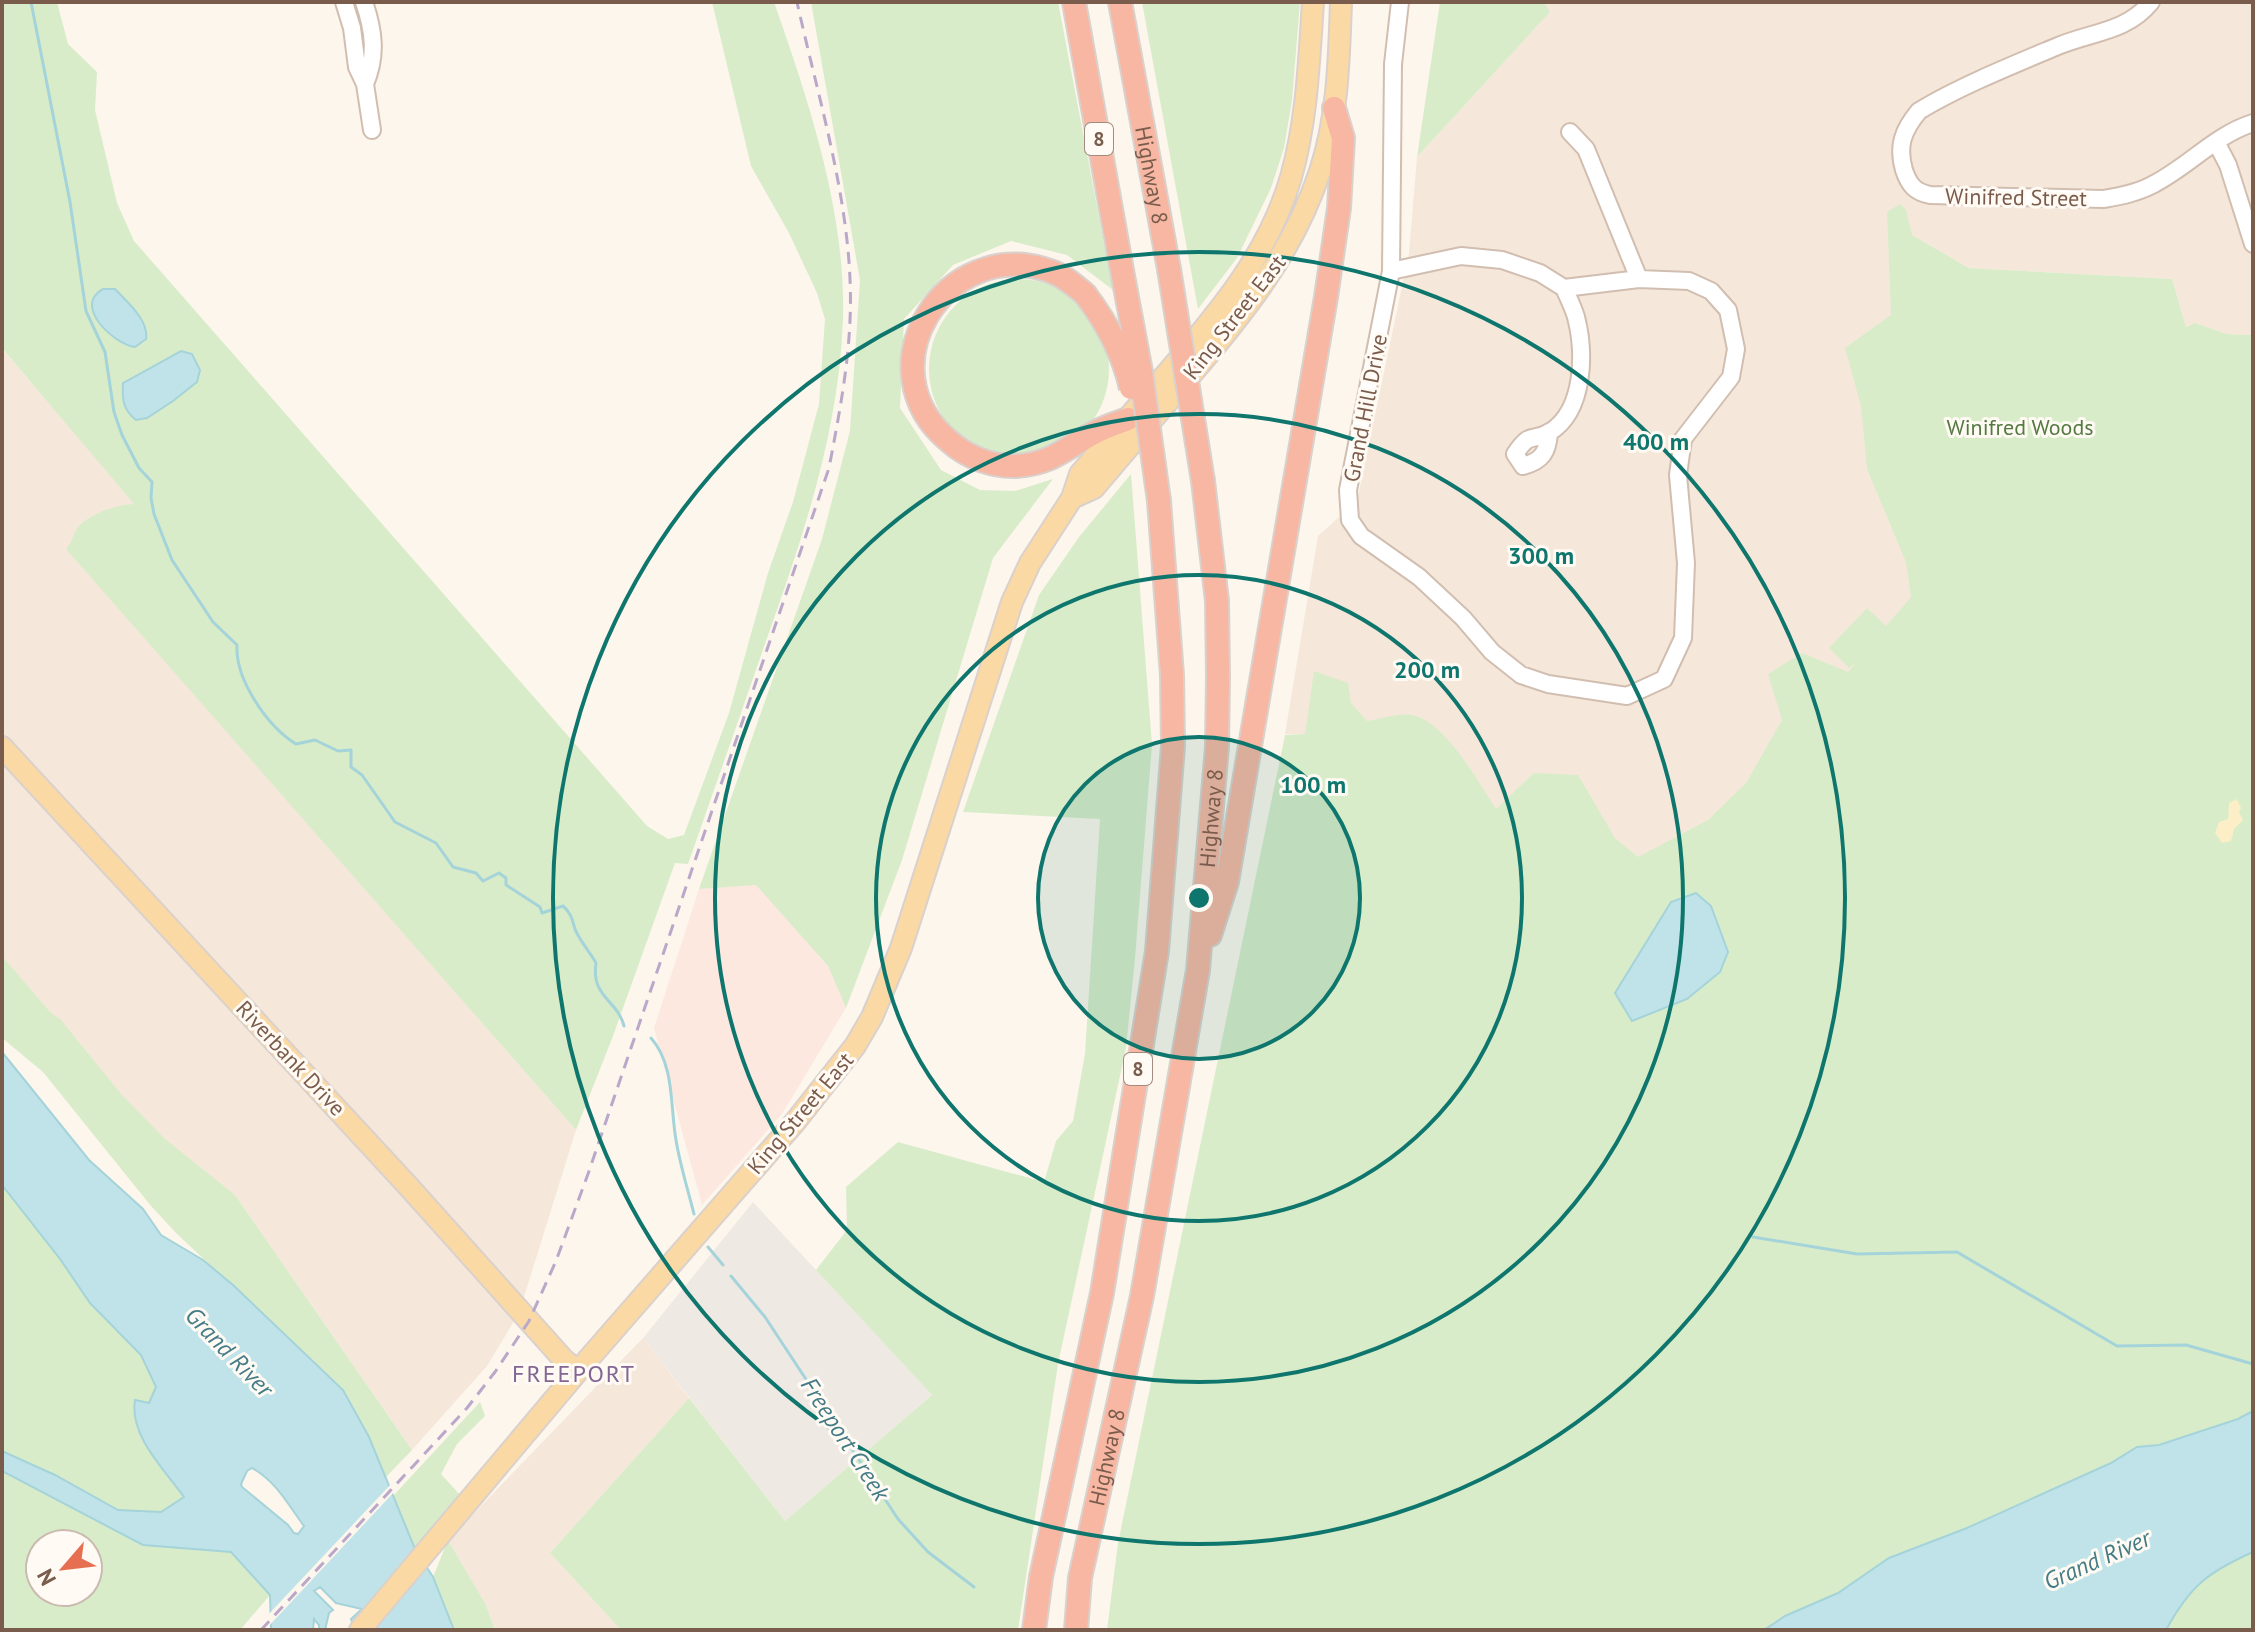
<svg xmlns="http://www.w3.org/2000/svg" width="2255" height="1632" viewBox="0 0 2255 1632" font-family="'PT Sans',sans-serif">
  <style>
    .residential { fill: #f5e8da }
    .commercial { fill: #fde8e0 }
    .industrial { fill: #efe9e4 }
    .green { fill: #d8ecc9; fill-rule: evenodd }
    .sand { fill: #fcefc7 }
    .water { fill: #bfe3e8; stroke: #a5d3da; stroke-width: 2; fill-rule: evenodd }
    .pier { fill: #fdf6ec }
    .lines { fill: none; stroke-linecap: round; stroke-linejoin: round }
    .stream { stroke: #a5d3da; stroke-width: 3 }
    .minor-casing { stroke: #d1beb0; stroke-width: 20 }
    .major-casing { stroke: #dad1cd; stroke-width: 24 }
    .highway-casing { stroke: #dad1cd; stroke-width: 26 }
    .minor { stroke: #fff; stroke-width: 16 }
    .major { stroke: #fbd9a5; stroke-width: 20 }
    .highway { stroke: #f7b7a3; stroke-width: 22 }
    .rail { stroke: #b9a8c9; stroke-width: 3; stroke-dasharray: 12 8; stroke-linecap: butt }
    .highway-bridge-casing { stroke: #dad1cd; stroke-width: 26; stroke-linecap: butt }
    .highway-bridge { stroke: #f7b7a3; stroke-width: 22 }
    .ring { fill: none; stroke: #0f766e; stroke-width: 4 }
    .labels { text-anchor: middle; stroke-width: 6; stroke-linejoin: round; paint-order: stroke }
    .shield { fill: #fffaf3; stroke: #a28b7f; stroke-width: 2 }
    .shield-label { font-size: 20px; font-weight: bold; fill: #7a5c4d }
    .street-label { font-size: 22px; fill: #7a5c4d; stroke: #fffaf3 }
    .park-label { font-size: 22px; fill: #537a41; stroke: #fffaf3 }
    .water-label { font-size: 24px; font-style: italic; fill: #437c86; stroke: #fffaf3 }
    .neighbourhood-label { font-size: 24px; letter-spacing: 2px; fill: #846695; stroke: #fffaf3 }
    .centre { fill: #0f766e; stroke: #fffaf3; stroke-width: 4 }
    .ring-label { font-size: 24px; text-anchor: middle; font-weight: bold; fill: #0f766e; stroke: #fffaf3; stroke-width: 6; stroke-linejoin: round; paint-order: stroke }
  </style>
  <rect width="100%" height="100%" fill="#fdf6ec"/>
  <path class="residential" d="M1544,2H2253V335L2227,334L2195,323L2186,327L2172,279L1969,268L1912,235L1959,581L1904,643L1637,884L1478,826L1416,735L1285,734L1318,536L1357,501L1409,253L1417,157L1550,12Z
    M5,352L135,504L67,549L576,1130L524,1297L513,1323L487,1366L412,1450L235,1195L216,1209L2,980V353Z
    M643,1338L689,1398L550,1553L621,1630H495L486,1605L448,1540Z"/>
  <path class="commercial" d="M756,884L828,966L846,1008L782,1114L702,1205L654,1028L699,889Z"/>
  <path class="industrial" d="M753,1202L932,1395L785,1521L643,1338Z"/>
  <path class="green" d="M2,2H57L68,44L97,72L95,110L117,203L134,241L647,826L668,839L684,835L729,713L768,573L793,502L819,404L825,319L817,293L789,233L751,166L712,2H774C809,102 846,212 843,319C839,432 803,537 766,641C740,716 714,790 688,864L675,863L613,1036L576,1130L66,549C73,542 73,533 79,526C93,512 117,505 134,504L2,348Z
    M811,2H1058L1113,290L1067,255L1011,241L953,265L904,319L900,408L941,470L980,490L1015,491L1053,479L993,558L902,860L846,1008L828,966L756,885L699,889L822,539L850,431L860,280Z
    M1142,2H1300L1292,100L1284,148L1271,188L1237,258L1198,309Z
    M1440,2H1544L1550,12L1417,157Z
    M1900,204L1906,210L1912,235L1969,268L2172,279L2186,327L2195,323L2227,334L2253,335V1411L2238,1419L2159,1445L2137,1447L2111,1463L1967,1528L1889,1558L1838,1593L1785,1616L1764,1630H1107L1118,1543L1285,735L1305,734L1314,671L1348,683L1351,703L1367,721C1381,719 1399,713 1412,715C1445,721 1479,783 1496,809L1534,773L1578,775L1615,838L1638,857L1708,820L1746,783L1782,720L1768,674L1802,653L1848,672L1856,662L1849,668L1829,648L1867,608L1886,626L1911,597L1906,562L1867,469L1861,406L1845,348L1891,315L1887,212ZM1696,893L1686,999L1672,1004Z
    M929 369a90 90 0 1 1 180 0a90 90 0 1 1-180 0Z
    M1131,474L1152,745L1135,958L1126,1048L1058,1364L1018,1630H621L550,1553L689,1398L785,1521L932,1395L816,1270L847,1230L846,1187L898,1142L1044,1182L1056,1141L1073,1121L1085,1054L1100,819L963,812L1039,595L1079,537Z
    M2,956L50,1012L61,1020L121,1094L165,1139L235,1195L412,1450L385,1478L343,1390L176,1233L151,1206L43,1072L2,1038Z
    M2,1185L60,1259L90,1303L141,1355L156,1387L149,1403H143L137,1428L184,1498L161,1512L118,1510L55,1475L2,1451Z
    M480,1402L485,1416L457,1444L441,1474L461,1496L415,1549L393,1496Z
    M2,1471L143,1545L231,1552L270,1595L240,1630H2ZM40,1544H88V1592H40Z
    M448,1540L486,1605L495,1630H454L433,1577Z
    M2253,1552V1630H2166L2177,1609L2209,1573Z"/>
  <path class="sand" d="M2237,799L2241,808L2239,813L2243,820L2234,829L2231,841L2222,843L2215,833L2219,822L2228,819L2229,803Z"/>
  <path class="water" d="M103,289H115C127,302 149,320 146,339L135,347C114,344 72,306 103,289Z
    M181,351L192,354L200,370L197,382L173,401L147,418L136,420C123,410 122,399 123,383Z
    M1696,893L1711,906L1728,952L1720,972L1687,999L1632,1021L1615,993L1671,902Z
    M2,1052L89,1160L143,1209L161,1235L203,1260L233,1285L343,1390L369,1437L415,1549L433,1577L454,1630H355L351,1619L362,1609L336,1603L320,1587L314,1591L333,1610L329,1613L325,1630H319V1625L314,1619L313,1630H271L270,1595L231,1552L143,1545L2,1471V1451L55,1475L118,1510L161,1512L184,1497C165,1470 129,1436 135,1400L149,1403L156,1387L141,1355L90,1303L60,1259L2,1185ZM252,1468C276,1481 289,1506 304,1526L298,1534L294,1533L288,1525L242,1487L241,1484L247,1471Z
    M2253,1411V1552C2208,1572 2190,1586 2166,1630H1764L1785,1616L1838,1593L1889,1558L1967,1528L2111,1463L2137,1447L2159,1445L2238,1419Z"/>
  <path class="pier" d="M392,1483L395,1491L267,1628L266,1617Z"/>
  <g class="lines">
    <path class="stream" d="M31,2L70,202L86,311L105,352L114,412L122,435L139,468L152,482L151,498L154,514L172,560L213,622L237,645C235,679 267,726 296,744L315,740L338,751L351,750V767L362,775L395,822L436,843L453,867L476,873L483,881L499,873L506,878V885L540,907L542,913L563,906C571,913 572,919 575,929C578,938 591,954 596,963C591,998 617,999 624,1026
      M651,1038C675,1065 670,1107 676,1140C680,1165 688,1190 694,1214
      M1753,1237L1857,1254L1957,1252L2117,1346L2186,1345L2253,1364
      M708,1247L723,1265
      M731,1276L765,1317L898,1519L928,1552L974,1587"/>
    <defs>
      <path id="minor" d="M344,2L352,28L357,67L365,84L372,130
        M364,2C374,31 377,56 365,84
        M2151,2C2127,32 2091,32 2058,46C2015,64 1958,87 1919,111C1903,130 1897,146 1904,170C1909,185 1915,192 1930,195L2104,199C2120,196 2137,193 2152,185C2188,167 2215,135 2253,123
        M1570,132L1586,149L1639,279
        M2216,142L2228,165L2253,244
        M1391,271L1461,256L1502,260L1540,273L1564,288L1639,279L1689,281L1711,291L1728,310L1736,349L1731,377L1683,439L1678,475L1686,563L1683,638L1664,679L1627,696L1548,684L1521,675L1492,652L1463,618L1419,577L1361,536L1350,520L1348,490L1391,271L1393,64L1400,2
        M1549,432C1548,452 1542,461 1523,466L1515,454C1531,430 1531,443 1550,432C1585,410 1585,352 1576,317C1573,307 1568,297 1564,288"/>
      <path id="major" d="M1072,498L1094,488C1126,450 1158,413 1190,376C1244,313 1294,251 1320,171C1338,117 1339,59 1341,2
        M2,747L409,1187L564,1360L578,1371
        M360,1630L578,1371L795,1122L855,1046L872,1017L901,948L1012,602L1030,563L1072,498L1080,474C1109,440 1138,406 1168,372C1218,313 1269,254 1291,177C1307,121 1309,61 1313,2"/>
      <g id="highway">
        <path d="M1074,2L1123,276"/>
        <path id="s1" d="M1120,2L1169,269"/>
        <path d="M1085,294C1074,285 1063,275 1050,271C945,234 862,369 949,441C967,457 992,467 1016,466C1052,464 1065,448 1094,433C1104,427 1117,423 1128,419"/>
        <path d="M1210,935L1227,882L1326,297L1339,208L1343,138L1334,108"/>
        <path d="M1034,1630L1041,1577L1102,1293L1157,951L1173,746L1172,675L1159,501"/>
        <path id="s2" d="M1076,1630L1080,1578L1142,1296L1198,970L1217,747L1218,676L1217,601L1203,481"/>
      </g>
    </defs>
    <use href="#minor" class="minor-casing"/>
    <use href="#major" class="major-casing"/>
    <use href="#highway" class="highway-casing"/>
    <use href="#minor" class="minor"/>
    <use href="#major" class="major"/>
    <use href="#highway" class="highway"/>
    <path class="rail" d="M261,1630L467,1408L495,1372L529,1321L556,1261L588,1174L829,468C841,405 853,344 850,279C846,186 817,93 797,2"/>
    <defs>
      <path id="highway-bridge" d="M1169,269L1203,481
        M1123,276L1141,372L1159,501
        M1085,294C1107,323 1123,353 1131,388"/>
    </defs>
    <use href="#highway-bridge" class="highway-bridge-casing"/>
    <use href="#highway-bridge" class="highway-bridge"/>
  </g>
  <circle cx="1199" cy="898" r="161" fill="#0f766e" fill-opacity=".12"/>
  <g class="ring">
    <circle cx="1199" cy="898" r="161"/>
    <circle cx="1199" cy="898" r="323"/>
    <circle cx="1199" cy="898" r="484"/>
    <circle cx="1199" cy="898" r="646"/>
  </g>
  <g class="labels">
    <g class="shield">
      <rect x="1085" y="123" width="28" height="32" rx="6"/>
      <rect x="1124" y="1053" width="28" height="32" rx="6"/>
    </g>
    <g class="shield-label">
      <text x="1099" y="146">8</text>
      <text x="1138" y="1076">8</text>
    </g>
    <g class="street-label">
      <text dy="8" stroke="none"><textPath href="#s1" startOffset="176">Highway 8</textPath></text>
      <text transform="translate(2016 197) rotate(1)" y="8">Winifred Street</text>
      <text transform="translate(1234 317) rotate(-52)" y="8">King Street East</text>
      <text transform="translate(1365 408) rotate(-79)" y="8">Grand Hill Drive</text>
      <text dy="8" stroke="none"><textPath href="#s2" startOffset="824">Highway 8</textPath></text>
      <text transform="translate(291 1058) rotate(47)" y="8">Riverbank Drive</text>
      <text transform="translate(800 1113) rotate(-50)" y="8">King Street East</text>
      <text dy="8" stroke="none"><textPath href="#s2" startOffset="176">Highway 8</textPath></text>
    </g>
    <g class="park-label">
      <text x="2020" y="435">Winifred Woods</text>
    </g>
    <g class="water-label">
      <text transform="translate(229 1352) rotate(46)" y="8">Grand River</text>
      <text transform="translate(845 1439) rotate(57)" y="8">Freeport Creek</text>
      <text transform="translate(2097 1560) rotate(-24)" y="8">Grand River</text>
    </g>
    <g class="neighbourhood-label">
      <text x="574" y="1382">FREEPORT</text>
    </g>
  </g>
  <circle cx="1199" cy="898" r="12" class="centre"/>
  <g class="ring-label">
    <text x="1656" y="450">400 m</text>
    <text x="1541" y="564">300 m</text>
    <text x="1427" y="678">200 m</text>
    <text x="1313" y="793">100 m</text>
  </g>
  <rect width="2255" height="1632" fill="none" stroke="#7a5c4d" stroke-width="8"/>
  <g transform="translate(64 1568) rotate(242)"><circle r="38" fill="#fffaf3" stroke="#cabbb1" stroke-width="2"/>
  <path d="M0-6L14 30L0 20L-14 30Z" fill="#e76f51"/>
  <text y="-12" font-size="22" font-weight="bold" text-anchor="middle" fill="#7a5c4d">N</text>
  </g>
</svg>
